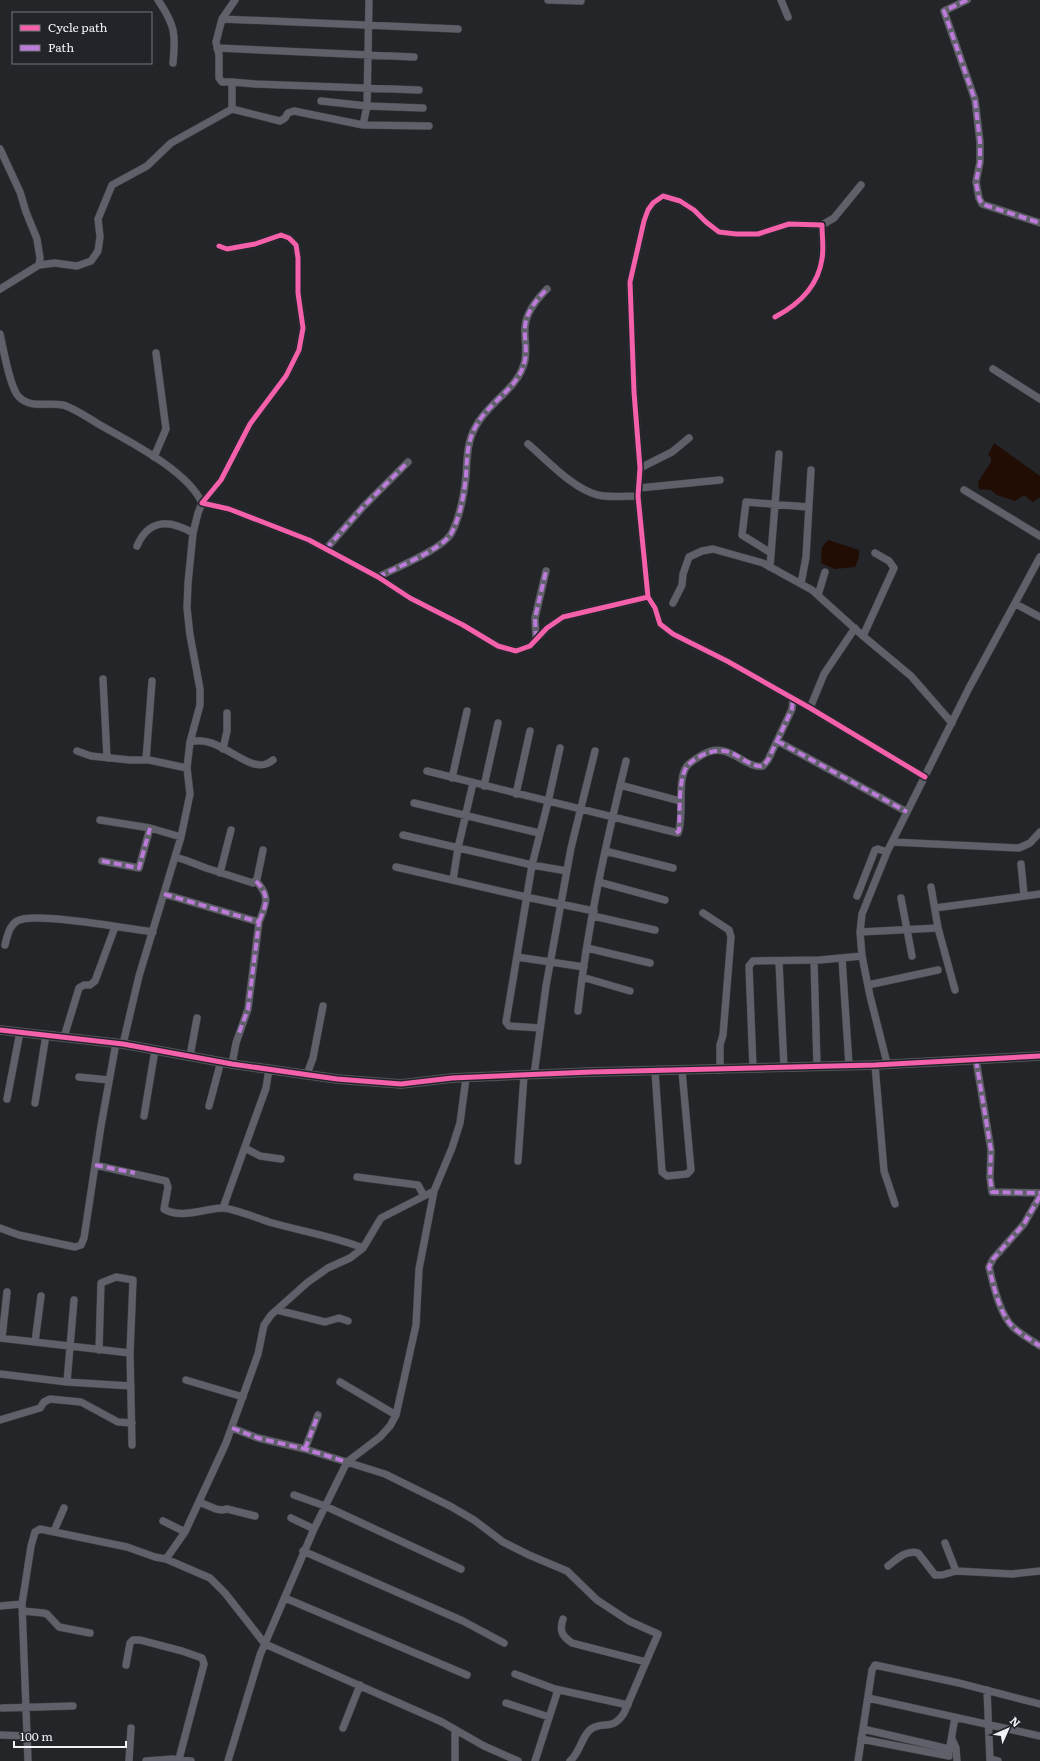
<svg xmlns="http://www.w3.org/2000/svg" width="1040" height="1761" viewBox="0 0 1040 1761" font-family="Literata,serif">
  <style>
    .water { fill: #210d04 }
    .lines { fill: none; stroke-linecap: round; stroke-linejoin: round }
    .minor-casing { stroke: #424345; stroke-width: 8 }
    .tertiary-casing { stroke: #424345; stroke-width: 10 }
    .minor { stroke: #5f606a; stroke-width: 7 }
    .tertiary { stroke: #5f606a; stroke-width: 9 }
    .quiet { stroke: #bd7bd9; stroke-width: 4; stroke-dasharray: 8 4; stroke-linecap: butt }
    .cycleway-casing { stroke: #23242a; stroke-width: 8 }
    .cycleway { stroke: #f560ab; stroke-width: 5 }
  </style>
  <rect width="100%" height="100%" fill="#242529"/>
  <path class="water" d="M994,443L1040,476V497L1033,502L1024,495L1015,501L997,495L991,490L979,489L978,482L991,462V457L988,455Z
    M828,540L859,550V557L855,567L835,569L821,563L822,547Z"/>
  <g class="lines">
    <defs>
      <path id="minor" d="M158,0C175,25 176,34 173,63
        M548,0L581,1
        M781,0L788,17
        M967,0L944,11L975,100L980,142V162L976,182L979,198L982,204L1040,223
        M222,19L458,29
        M217,48L414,57
        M232,82L255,84L419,90
        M321,101L367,106L423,108
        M232,109L280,121L285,118L288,113L294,111L363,125L429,126
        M363,125L367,106L369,0
        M0,149L20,192L26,212L37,239L40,258L39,265L0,289
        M822,225L834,218L861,185
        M219,246L227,249L255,244L281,235L289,238L296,245L298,258V293L303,328L299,350L286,376L250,424L221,480L202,503L229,509L309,540L378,577L410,598L463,625L498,646L516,651L530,646L547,628L563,617L648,597
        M39,265L55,263L77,266L91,261L98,251L100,237L98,219L112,185L147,166L171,143L232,109V82H222L219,78V55L216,42L222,19L235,0
        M775,317C798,305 818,286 822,259C824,249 822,236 822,225L789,224L758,234H736L719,232L706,222L694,210L680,201L663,196L653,203L648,210L644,221L630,282L634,392L640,468L638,496L648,597L655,608L660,624L673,634L727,661L810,708L925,777
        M0,334C3,347 10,389 19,397C31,409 49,402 63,405C74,408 90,419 100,425C130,442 188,471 202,503L198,513L193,533L188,583L187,608L190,635L200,689V705L190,742L187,768L190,794L181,837L139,976L123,1044
        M993,369L1040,399
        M528,444C547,460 573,489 598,495C611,498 625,496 638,496
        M154,457L166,429L156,353
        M640,468L672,452L689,438
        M639,488L720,480
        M964,490L1040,536
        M137,546C149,518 170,520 193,533
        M326,549L363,507L408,462
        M771,553L742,535L746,502L808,507
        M770,567L779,454
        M378,577C395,568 441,550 451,534C460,517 464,495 466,476C467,459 467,441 476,426C488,403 517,389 524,364C528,352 524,339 525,327C526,312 537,299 547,289
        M801,584L806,557L811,470
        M818,595L825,572
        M673,603L682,585L683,574L689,557L702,551L713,549L763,563L812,590L863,636L911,676L952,723
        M1016,604L1040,617
        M863,636L894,568L889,561L875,553
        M536,639L535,618L546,571
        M103,679L107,758
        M810,708L824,674L855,628
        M777,741L907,812
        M190,742C213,735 234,758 254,764C262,766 267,765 273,760
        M223,749L227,731V713
        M77,751L91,756L130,760H149L187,768
        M146,760L152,681
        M427,771L678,833C685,817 676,780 687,766C690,762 697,758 702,755C729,739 743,769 763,766L768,760L792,709L793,699
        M452,778L467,711
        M620,785L680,801
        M484,786L498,723
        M516,794L530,731
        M414,803L539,833
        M100,820L150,828L181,837
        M403,835L532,865L567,871
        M892,842L1019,848L1030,843L1040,832
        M605,851L673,868
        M175,857L185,860L206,868L253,883L257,879L263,850
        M102,861L139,868L150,828
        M1021,864L1024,895
        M396,867L526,897L594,911
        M220,873L231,830
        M453,880L458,848L473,783
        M256,881C271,897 266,904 259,922
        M599,882L665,900
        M931,887L938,928L955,990
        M164,894L259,922L248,1009L236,1043L232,1064
        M857,896L875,850L878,849L887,852
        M901,898L912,956
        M935,908L1040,894
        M703,913L729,930L731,937L723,1035L720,1045V1070
        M593,916L655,930
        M860,932L938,928
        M5,945C7,937 9,926 17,921C34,911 129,929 153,932
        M587,948L650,963
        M517,957L584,967
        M842,958L849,1065
        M814,960L817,1066
        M779,962L784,1067
        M582,977L630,991
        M868,985L938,970
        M578,1011C587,927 606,843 626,761
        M540,1028L509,1026L506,1022L532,865L548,802L560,748
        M64,1037L79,988L84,985H90L95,981L115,927
        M190,1056L197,1018
        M976,1060L991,1150L990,1178L992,1192L1040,1193
        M887,1063L870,996L862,956L860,932L862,914L887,852L969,688L1040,557
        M875,1065L884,1171L895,1204
        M753,1068L749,966L753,961L820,960L862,956
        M655,1071L662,1172L667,1176L687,1174L691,1170L682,1071
        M307,1074L313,1058L323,1006
        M534,1075L546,986L571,848L595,751
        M79,1077L109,1080
        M7,1099L20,1032
        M35,1103L46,1035
        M209,1106L221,1061
        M144,1116L155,1050
        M245,1148L260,1156L281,1159
        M518,1161L524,1075
        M95,1165L166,1181L168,1187L164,1209C180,1219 204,1209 221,1208C233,1208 257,1218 269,1222C300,1231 333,1236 363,1248
        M357,1177L418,1185L424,1196
        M1040,1196L1024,1224L993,1259L989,1267C993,1284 1000,1316 1014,1328C1022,1335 1031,1340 1040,1346
        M223,1208L266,1088L269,1069
        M0,1228L19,1235L75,1247L81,1245L84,1238L101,1126L116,1043
        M277,1310L325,1322L339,1318L348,1321
        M0,1338L130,1353L132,1445
        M2,1338L7,1292
        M35,1342L41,1296
        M99,1350L101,1283L116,1277L133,1280L130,1353
        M0,1374L67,1382L74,1300
        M186,1380L243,1397
        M67,1382L131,1386
        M340,1382L396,1415
        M0,1420L40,1408L44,1402L50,1399L81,1402L118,1422L132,1423
        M232,1428L258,1438L305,1449L385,1474L450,1506L474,1520L503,1542L529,1555L567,1571L597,1600L629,1621L658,1634L624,1713C612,1732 604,1720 591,1729C582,1735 580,1753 570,1761
        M305,1449L318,1415
        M294,1495L325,1506L461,1569
        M199,1502L216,1509L222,1510L227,1509L255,1516
        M291,1518L314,1529
        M163,1521L185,1532
        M54,1531L64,1508
        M945,1543L956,1571
        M303,1551L463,1621L504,1643
        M166,1559L185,1532L226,1443L258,1354L264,1325L271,1315L308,1282L328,1268L350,1258L363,1248L381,1218L434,1191L452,1148L460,1123L466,1078
        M888,1566C896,1560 906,1549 918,1553L935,1575H942L956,1571L1012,1574L1040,1571
        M285,1598L467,1675
        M0,1606L22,1604
        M23,1611L43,1613L47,1614L59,1627L90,1633
        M563,1619C559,1631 562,1636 572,1643L646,1662
        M126,1665L130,1643L133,1640H140L182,1651L202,1658L204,1664L179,1759
        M515,1674L555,1689L557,1693L535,1761
        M555,1689L628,1705
        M987,1690L990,1761
        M868,1698L1040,1736
        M506,1703L549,1717
        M2,1708L73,1706
        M343,1728L360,1685
        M863,1729L949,1749
        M0,1735L28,1736
        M861,1739L949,1756
        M952,1739L956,1748L957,1761
        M949,1752L955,1717
        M990,1759L998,1761
        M28,1761L22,1604L31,1546L35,1532L40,1529L127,1547L155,1557L166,1559L210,1578L225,1593L265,1644L442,1722L484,1746L518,1761
        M129,1761L131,1728
        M146,1761L173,1759L191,1761
        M228,1761L260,1655L314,1529L347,1462L380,1437L390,1426L396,1415L416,1325L419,1269L434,1191
        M455,1761V1730
        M858,1761L872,1670L875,1665L959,1683L1040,1704"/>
      <path id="tertiary" d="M0,1030L123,1044L232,1064L337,1079L401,1084L452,1078L591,1072L875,1065L1040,1056"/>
    </defs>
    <use href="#minor" class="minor-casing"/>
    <use href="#tertiary" class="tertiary-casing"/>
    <use href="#minor" class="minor"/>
    <use href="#tertiary" class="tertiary"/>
    <path class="quiet" d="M967,0L944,11L975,100L980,142V162L976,182L979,198L982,204L1040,223
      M326,549L363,507L408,462
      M378,577C395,568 441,550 451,534C460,517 464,495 466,476C467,459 467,441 476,426C488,403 517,389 524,364C528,352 524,339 525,327C526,312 537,299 547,289
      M536,639L535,618L546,571
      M777,741L907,812
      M676,833L679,831C680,815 678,782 686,768C690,761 701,755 708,753C716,750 724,750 732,753C741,757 753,768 763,766L768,760L792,709L793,699
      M102,861L139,868L150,828
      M256,881C271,897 266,904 259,922
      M164,894L259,922L248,1009L239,1033
      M976,1060L991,1150L990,1178L992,1192L1040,1193
      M95,1165L135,1173
      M1040,1196L1024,1224L993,1259L989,1267C993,1284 1000,1316 1014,1328C1022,1335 1031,1340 1040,1346
      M232,1428L258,1438L305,1449L347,1462
      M305,1449L318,1415"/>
    <defs>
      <path id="cycleway" d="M219,246L227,249L255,244L281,235L289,238L296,245L298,258V293L303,328L299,350L286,376L250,424L221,480L202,503L229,509L309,540L378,577L410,598L463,625L498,646L516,651L530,646L547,628L563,617L648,597
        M775,317C798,305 818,286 822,259C824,249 822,236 822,225L789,224L758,234H736L719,232L706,222L694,210L680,201L663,196L653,203L648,210L644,221L630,282L634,392L640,468L638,496L648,597L655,608L660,624L673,634L727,661L810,708L925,777
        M0,1030L123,1044L232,1064L337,1079L401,1084L452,1078L591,1072L875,1065L1040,1056"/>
    </defs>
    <use href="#cycleway" class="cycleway-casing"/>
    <use href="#cycleway" class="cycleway"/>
  </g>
  <rect x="12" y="12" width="140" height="52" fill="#23242a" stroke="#75767c"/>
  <rect x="20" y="25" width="20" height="6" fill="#f560ab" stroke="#75767c"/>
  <text x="48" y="32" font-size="12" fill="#f1f2f6">Cycle path</text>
  <rect x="20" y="45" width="20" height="6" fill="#bd7bd9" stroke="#75767c"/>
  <text x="48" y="52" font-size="12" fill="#f1f2f6">Path</text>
  <g transform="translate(1008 1729) rotate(45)" stroke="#23242a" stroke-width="3" paint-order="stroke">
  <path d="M0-3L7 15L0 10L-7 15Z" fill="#f1f2f6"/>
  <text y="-6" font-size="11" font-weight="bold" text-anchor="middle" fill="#f1f2f6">N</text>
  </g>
  <path d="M14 1741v6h112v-6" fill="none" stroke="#f1f2f6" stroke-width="2"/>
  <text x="20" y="1741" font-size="12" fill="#f1f2f6" stroke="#23242a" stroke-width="3" paint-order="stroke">100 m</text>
</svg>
